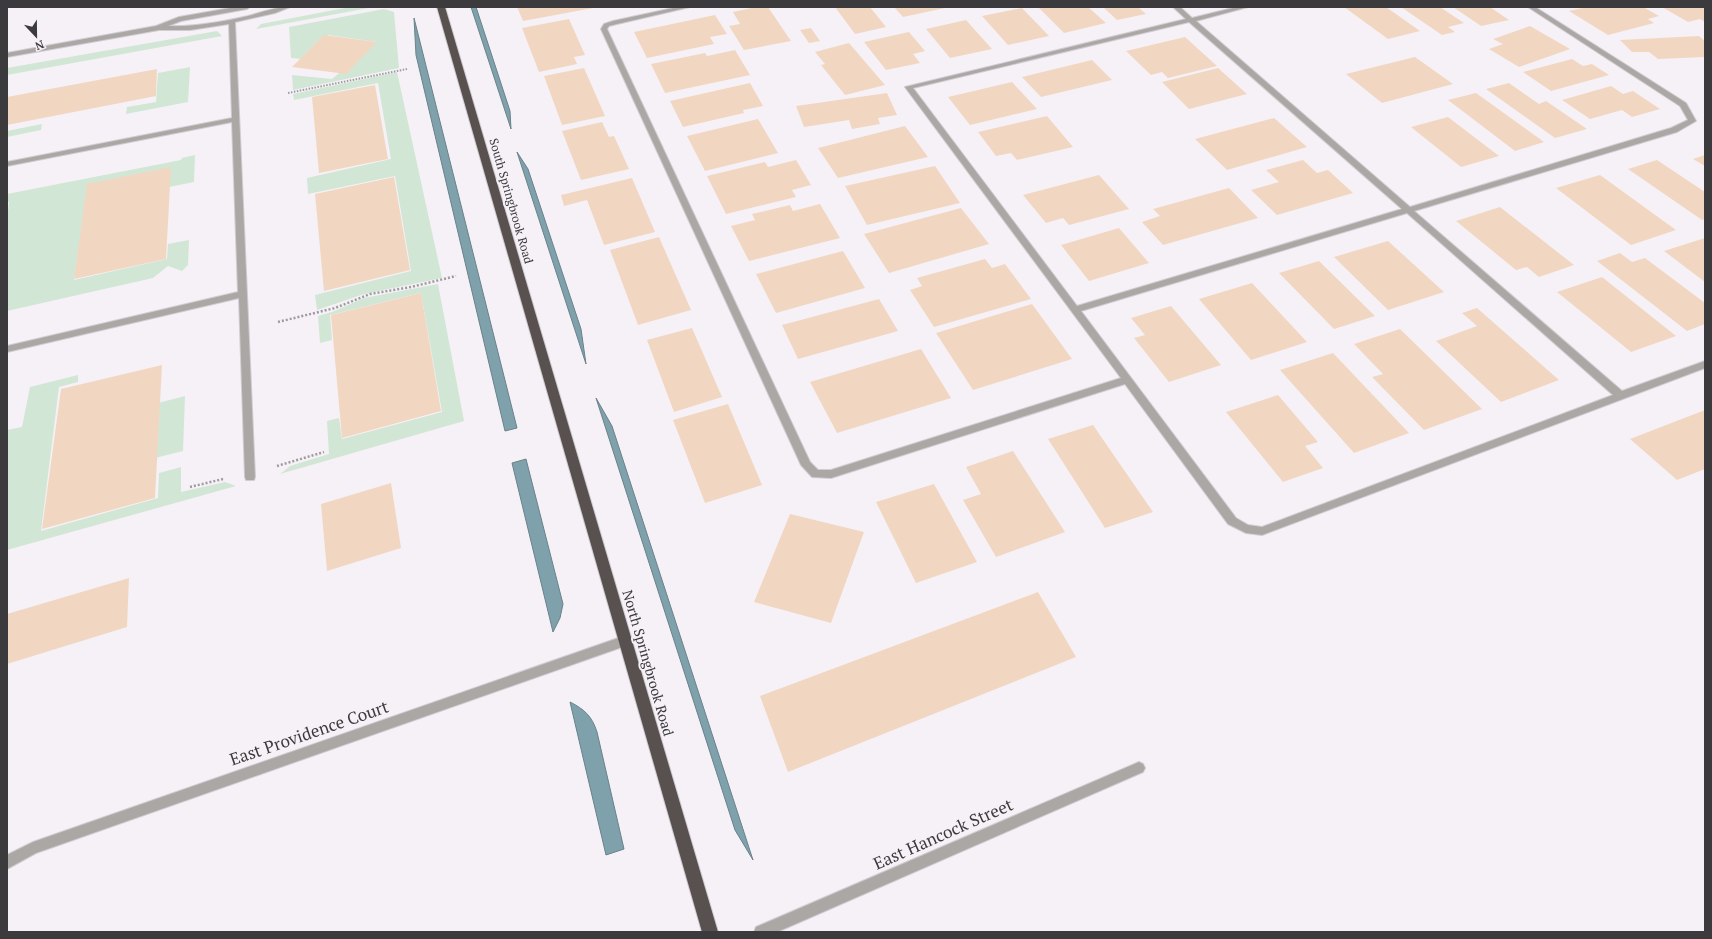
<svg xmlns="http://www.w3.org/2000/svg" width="1712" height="939" viewBox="0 0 1712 939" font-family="'PT Serif',serif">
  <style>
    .green { fill: #d2e6d6 }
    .water { fill: #7ea1ac; stroke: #6a828a }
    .building { fill: #f1d7c1 }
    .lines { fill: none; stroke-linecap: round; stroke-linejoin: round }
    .minor-casing { stroke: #d1ccd2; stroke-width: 2 }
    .highway-casing { stroke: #d1ccd2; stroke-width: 2 }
    .path-far1 { stroke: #9e9b9f; stroke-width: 2; stroke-dasharray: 1.5 1.5; stroke-linecap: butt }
    .path { stroke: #9e9b9f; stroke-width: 2.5; stroke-dasharray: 2 2; stroke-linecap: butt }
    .minor { fill: #aaa7a5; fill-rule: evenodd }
    .highway { fill: #58514f; fill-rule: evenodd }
    .labels { text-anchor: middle; stroke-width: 4; stroke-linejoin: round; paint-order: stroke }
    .far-street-label { font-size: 12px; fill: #3b3a3c; stroke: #f6f1f7 }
    .street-label { font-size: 14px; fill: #3b3a3c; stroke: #f6f1f7 }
    .near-street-label { font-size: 17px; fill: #3b3a3c; stroke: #f6f1f7 }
  </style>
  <rect width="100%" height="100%" fill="#f6f1f7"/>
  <path class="green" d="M350,7H374L256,29L261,24Z
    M384,9L394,12L399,68L293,90L292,75L332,79L377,42L328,35L302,59L291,58L289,27Z
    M217,31L222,36L7,75V68Z
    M190,67L188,102L126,114L127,107L156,102L158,73Z
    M397,72L442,278L364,294L317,310L315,295L411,271L395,176L308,194L307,178L391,159L378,83L294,100L293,94Z
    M42,124L41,130L7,137V131Z
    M195,155L194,182L169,187L88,185L74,280L167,259L168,244L189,240L188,265L182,271L168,266L153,278L7,311V220L9,202H7V194L181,160L182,158Z
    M438,284L464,421L280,474L290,466L329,454L327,421L339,418L342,439L442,412L421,293L330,315L332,340L320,343L318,316L332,312L364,298Z
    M78,375V382L59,387L41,531L158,498L159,473L181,467V492L225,482L236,486L7,550V430L22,427L30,387Z
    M185,396L183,451L155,458L158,403Z"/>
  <path class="water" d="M471,7H476L510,111L511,129Z
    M414,18L517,428L505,431L416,55Z
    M517,152L528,169L581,329L586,364Z
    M596,398L612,426L753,860L735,830Z
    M526,459L563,604L560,618L553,632L512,463Z
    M570,702C584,709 592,716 597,732L624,849L606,855Z"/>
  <path class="building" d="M517,7H593V8L523,21Z
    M756,7H768L791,41L744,50L729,26L740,24L733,12Z
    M835,7H870L886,27L855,34Z
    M894,7H944L945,8L903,17Z
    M1038,7H1088L1106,23L1064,33Z
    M1103,7H1138L1146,14L1117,20Z
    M1344,7H1386L1420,31L1388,39Z
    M1401,7H1440L1464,23L1448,27L1455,32L1442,35Z
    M1453,7H1490L1509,20L1481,26Z
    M1587,7H1643L1659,16L1648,19L1654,23L1608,35L1569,11Z
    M1662,7H1705V22L1700,19L1688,22Z
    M1022,8L1049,36L1008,45L982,16Z
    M715,15L727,34L710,37L714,44L647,58L634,32Z
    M569,19L585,55L574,57L577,64L539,72L522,28Z
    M966,20L992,49L950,58L926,29Z
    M1530,26L1570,49L1519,67L1489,49L1503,44L1493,39Z
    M811,28L820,41L809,43L800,30Z
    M909,32L925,51L913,54L920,63L886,70L864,42Z
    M324,35L377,42L346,74L292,67Z
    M1699,36L1705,41V57L1658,59L1649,52H1632L1620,40Z
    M1185,37L1217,66L1168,78L1162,72L1151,75L1126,51Z
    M849,43L885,85L845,95L821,65L825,64L815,52Z
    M735,50L750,75L665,93L651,64L705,53L707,56Z
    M1415,57L1453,84L1382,103L1346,74Z
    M1572,59L1583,66L1592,64L1609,75L1551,91L1523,72Z
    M1092,60L1112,80L1041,97L1022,77Z
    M584,68L605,116L562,125L544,76Z
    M1218,68L1247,94L1189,109L1162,82Z
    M157,69L156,96L7,125V97Z
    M1012,82L1037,109L970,125L948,97Z
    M750,83L763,106L743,110L744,113L683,127L670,101Z
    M1509,83L1539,104L1546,101L1587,129L1555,138L1486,89Z
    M375,85L388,159L319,173L312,97Z
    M1611,86L1623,94L1633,91L1660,109L1632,117L1622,110L1590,119L1562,100Z
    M887,93L897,115L878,118L880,124L852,129L849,120L804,127L796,106Z
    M1476,93L1544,142L1515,151L1448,100Z
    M1047,116L1073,147L1017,160L1011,153L996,156L978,132Z
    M1448,117L1499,156L1461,167L1411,127Z
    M1274,118L1307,147L1227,170L1195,139Z
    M758,119L778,153L705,171L687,136Z
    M602,122L609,137L614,136L629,169L581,180L562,131Z
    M905,126L928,157L838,178L818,148Z
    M1705,155V166L1693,159Z
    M796,160L811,185L792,190L796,197L726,214L707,176L765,162L768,167Z
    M1303,160L1317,173L1328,170L1353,193L1277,215L1251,190L1279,182L1266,170Z
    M1657,160L1705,192V219L1702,220L1628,169Z
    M935,166L960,203L867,225L845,186Z
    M171,167L166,259L74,279L87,184Z
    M1099,175L1129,209L1069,225L1063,218L1046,223L1023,195Z
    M1600,175L1676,230L1631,245L1556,188Z
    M394,177L410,270L324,291L315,194Z
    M632,178L655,232L604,245L587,200L564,206L561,195Z
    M1229,188L1258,218L1163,245L1142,222L1160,216L1153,209Z
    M820,204L840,238L749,261L731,226L755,220L752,214L790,205L793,211Z
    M1500,207L1574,265L1539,277L1527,267L1516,270L1456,221Z
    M961,208L989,244L889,273L864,234Z
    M1119,228L1149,263L1089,281L1061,245Z
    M659,237L691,310L638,325L610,250Z
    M1705,238V282L1664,251Z
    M1388,241L1444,292L1388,310L1334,257Z
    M843,251L865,288L776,313L756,274Z
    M1620,253L1632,262L1645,258L1705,303V324L1687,331L1597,261Z
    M985,259L992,268L1005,264L1031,299L934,327L910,290L922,286L917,278Z
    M1319,261L1375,316L1334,329L1279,273Z
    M1602,277L1676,336L1631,352L1557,292Z
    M1252,283L1307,342L1251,360L1199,299Z
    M421,293L441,411L342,438L331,315Z
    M879,299L898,331L798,359L782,325Z
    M1032,304L1072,359L973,390L936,333Z
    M1171,306L1221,365L1169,382L1134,338L1145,335L1131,318Z
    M1477,308L1559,380L1501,402L1436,341L1477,326L1462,313Z
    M692,328L722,397L674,412L647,340Z
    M1400,329L1482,409L1424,430L1372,377L1383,374L1354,344Z
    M921,349L951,398L837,433L810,382Z
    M1333,353L1409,433L1354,453L1280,370Z
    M162,365L155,498L42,529L61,389Z
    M1278,395L1318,442L1305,446L1323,468L1283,482L1226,412Z
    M728,404L762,485L705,503L673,420Z
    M1705,410V469L1677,480L1630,439Z
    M1093,425L1153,512L1105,528L1048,439Z
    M1013,451L1065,532L996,557L963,500L981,494L966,467Z
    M391,483L401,548L327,571L321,504Z
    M934,484L977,562L916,583L876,502Z
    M790,514L864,532L831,623L754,602Z
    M129,578L127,627L7,664V614Z
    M1038,592L1076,657L788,772L760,696Z"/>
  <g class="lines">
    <defs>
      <path id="minor" d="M236,7H250L247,9L181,21L168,26C195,27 222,22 248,16C262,12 276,7 290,7L275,13L235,22L255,477L254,480H246L245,477L239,298L7,352V346L238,292L232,122L7,166V162L232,118L229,24L190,30H159L7,57V53L156,26L179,17Z
        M678,7H690L617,24L609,26L607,29L810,462L818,470H831L1121,378L905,87L1186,19L1173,7H1180L1192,18L1237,7H1248L1196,21L1410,207L1671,128L1688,120L1680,106L1528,7H1535L1686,103L1696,121L1677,132L1414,211L1622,391L1705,361V368L1262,535L1246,533L1228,524L1125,384L831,478L812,477L801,465L601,29L604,24L613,21ZM1189,22L1402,209L1077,306L913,88ZM1407,213L1613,395L1262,527L1248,525L1236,518L1081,311Z
        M624,636L628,637L630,641L628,645L36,853L7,869V855L33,842Z
        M1139,762L1143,764L1145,768L1143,772L777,932H754L756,927Z"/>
      <path id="highway" d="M437,7H445L718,932H702Z"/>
    </defs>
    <use href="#minor" class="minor-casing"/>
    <use href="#highway" class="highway-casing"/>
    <path class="path-far1" d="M288,93L407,69"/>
    <path class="path" d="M278,322L335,308L370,294L411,287L456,276
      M277,466L324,452
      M190,487L223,479"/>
    <use href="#minor" class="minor"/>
    <use href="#highway" class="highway"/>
  </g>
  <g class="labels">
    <g class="far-street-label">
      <text transform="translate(511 201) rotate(74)" y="4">South Springbrook Road</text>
    </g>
    <g class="street-label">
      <text transform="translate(648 663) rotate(74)" y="5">North Springbrook Road</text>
    </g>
    <g class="near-street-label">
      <text transform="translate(309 733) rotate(-19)" y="6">East Providence Court</text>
      <text transform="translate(943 834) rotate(-24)" y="6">East Hancock Street</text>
    </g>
  </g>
  <rect width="1712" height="939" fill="none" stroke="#3b3a3c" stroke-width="16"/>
  <g transform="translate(36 36) rotate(158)" stroke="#f6f1f7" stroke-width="3" paint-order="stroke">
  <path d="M0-3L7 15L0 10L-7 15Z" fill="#3b3a3c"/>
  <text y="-6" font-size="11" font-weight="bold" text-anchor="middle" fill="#3b3a3c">N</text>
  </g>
</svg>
